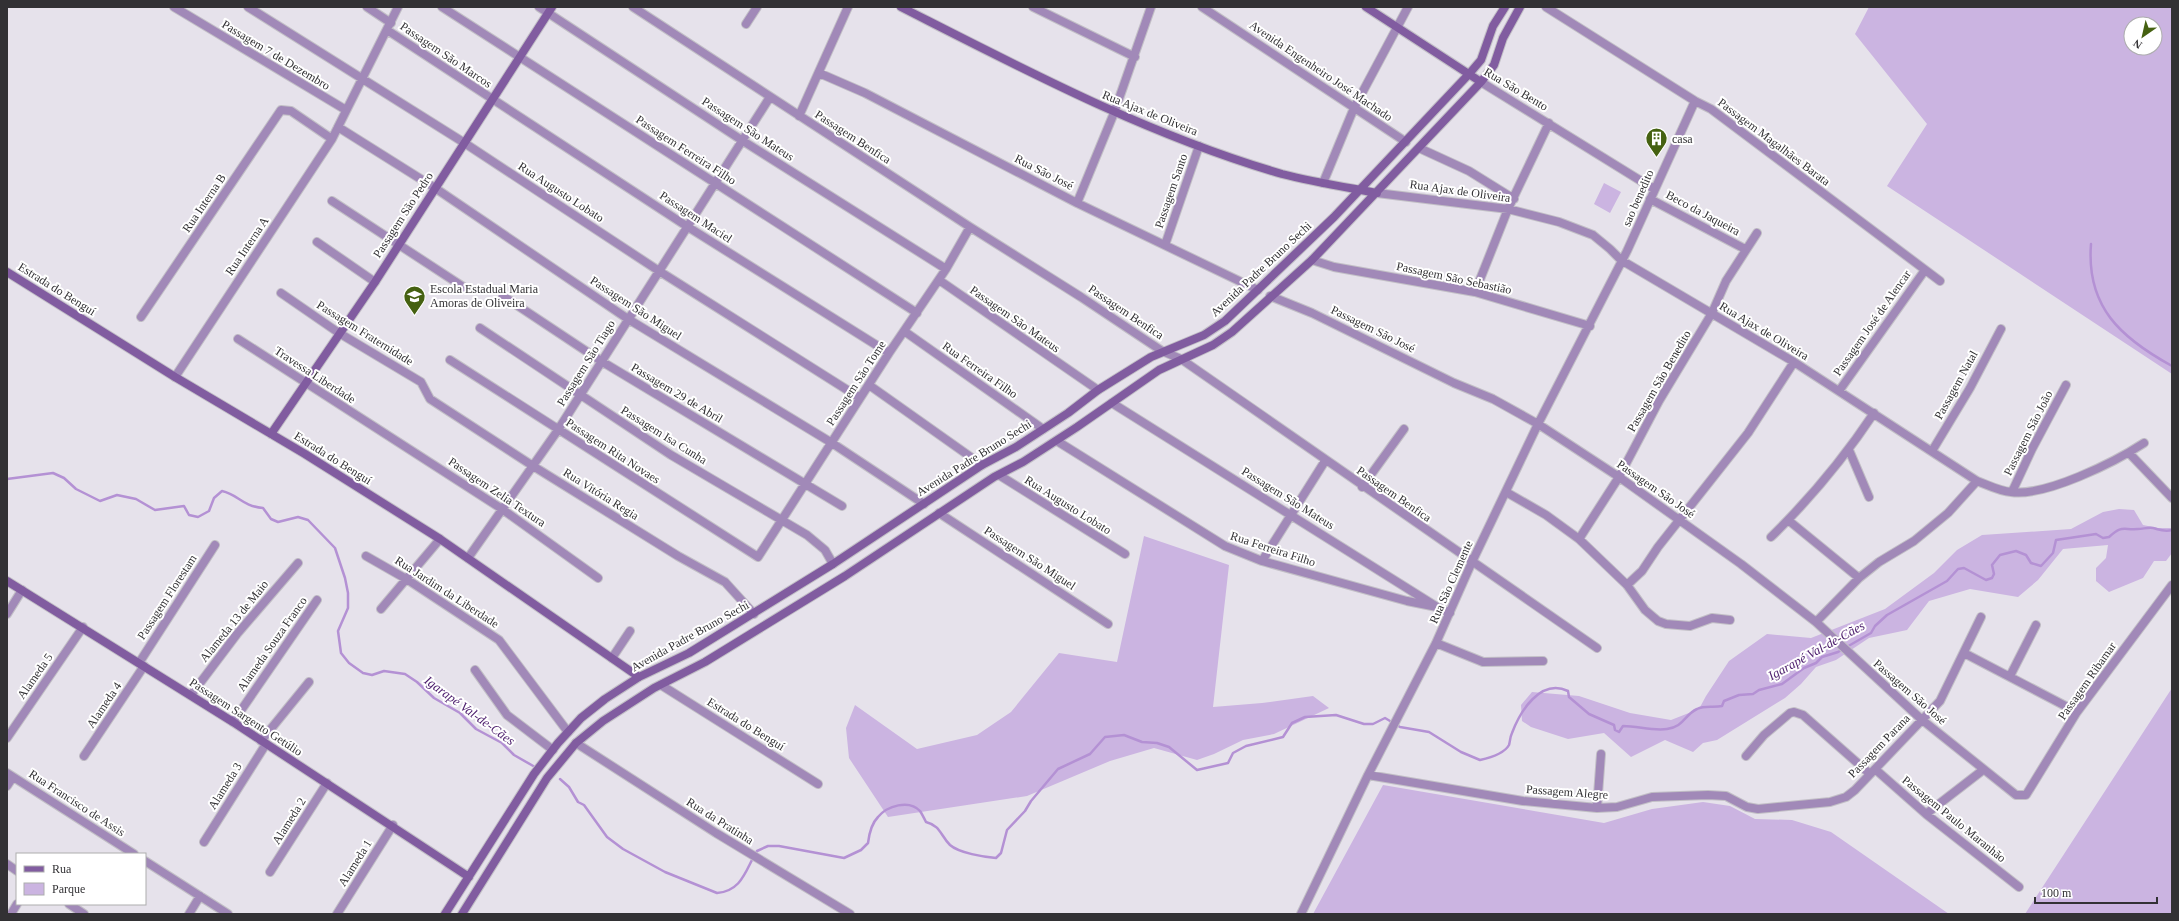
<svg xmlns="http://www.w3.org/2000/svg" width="2179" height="921" viewBox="0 0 2179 921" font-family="'Times New Roman',serif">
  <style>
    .green { fill: #cbb4e1; fill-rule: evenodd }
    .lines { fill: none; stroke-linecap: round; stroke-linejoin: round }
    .stream { stroke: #b491d4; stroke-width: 2.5 }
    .street-casing { stroke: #c2bfc6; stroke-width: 10 }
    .secondary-casing { stroke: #c2bfc6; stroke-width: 10 }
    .street { stroke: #a189b8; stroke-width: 8 }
    .secondary { stroke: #815ca0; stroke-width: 8 }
    .labels { text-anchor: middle; stroke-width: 4; stroke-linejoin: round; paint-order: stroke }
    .street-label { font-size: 12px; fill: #323134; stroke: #fff }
    .poi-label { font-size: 12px; fill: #323134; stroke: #fff; text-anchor: start }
    .water-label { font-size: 13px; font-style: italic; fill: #4e206e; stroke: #fff }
  </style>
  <rect width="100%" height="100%" fill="#e6e2eb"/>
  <path class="green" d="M1869,7H2172V374L1887,186L1927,124L1855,34ZM2131,24H2155V48H2131Z
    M1604,183L1621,192L1610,213L1594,204Z
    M2119,509L2134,510L2143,525L2158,528H2172V553L2166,561H2154L2143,578L2109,592L2096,581V568L2106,558L2108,545L2063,549L2038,580L2018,597L1970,589L1929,601L1907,630L1869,638L1836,660L1816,667L1801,684L1785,698L1717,740L1703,743L1693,752L1665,740L1631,757L1604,733L1568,739L1531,727L1522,721L1521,705L1532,692L1579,696L1630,713L1671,720L1699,709L1706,696L1729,661L1767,634L1811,638L1885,609L1934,573L1957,550L1982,535L2071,529L2103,512Z
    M1144,536L1229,565L1213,707L1262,703L1313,696L1329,708L1274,734L1243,740L1214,754L1197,760L1154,748L1110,761L1027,796L888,817L849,758L846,728L855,705L917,749L977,735L1011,712L1059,653L1117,662Z
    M2172,688V914H2025Z
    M1383,785L1604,823L1652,809L1703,802L1730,806L1755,819L1792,820L1831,832L1949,914H1313Z"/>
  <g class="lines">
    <path class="stream" d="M2091,244C2086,307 2121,338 2172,366
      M7,479L53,473L64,478L76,489L100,501L117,495L136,499L155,510L184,506L189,515L198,517L209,511L214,498L222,491C239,495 242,506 263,508L271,519L278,522L298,517L308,520L335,548L345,578L348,593V608L338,631L341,653L349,663L363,673L372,675L384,671L405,674L417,682L434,698L460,713L476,729L502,743L514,755L535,767
      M560,779L569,787L578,802L584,805L607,837L623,849L665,872L717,893C743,891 746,868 757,851L768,846H779L844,858L861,850L868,843C869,835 872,823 878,817C887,806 909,799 920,811C922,814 924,818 926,822C941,826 940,835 950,845C959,853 984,857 996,858L1001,853L1007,830L1025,811L1031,801L1058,769L1090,754L1105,737L1124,735L1142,742L1157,743L1169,747L1197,770L1228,763L1233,753L1246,746L1283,737L1292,723L1305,717L1336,715L1364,724H1373L1385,718L1400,727L1429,732L1461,752L1480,760C1489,758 1504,754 1509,745C1510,742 1510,737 1512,733C1520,712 1540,678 1568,691L1569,697L1589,714L1614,725L1615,730L1619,732L1623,726C1638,726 1652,731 1667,729C1684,727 1684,715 1697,709C1705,705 1714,708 1722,706L1724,701L1739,695L1753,694L1759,690L1782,684L1804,668L1816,663L1822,657L1838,652L1871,633L1875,626L1887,615L1947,581L1958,569L1964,568L1986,580L1992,578L1994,574L1992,565L2000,555L2016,551L2026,555L2031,563L2041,566L2053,553L2056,540L2096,534L2103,538L2109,537C2122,525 2122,530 2138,529C2143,529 2148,527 2153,528C2161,530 2164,532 2172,530"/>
    <defs>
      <path id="street" d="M174,7L346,110
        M248,7L463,142L659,271L860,398
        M367,7L391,23
        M442,7L917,313
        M539,7L743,141L946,269
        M633,7L970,227L1081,297L1162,351L1181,359L1597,648
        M1033,7L1135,57
        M1202,7L1406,142
        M1546,7L1695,101L1711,109L1940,281
        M746,24L757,7
        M387,30L688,227L889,353
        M819,73L865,93L1077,203L1258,290
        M1481,82L1654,189
        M799,116L848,7
        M338,127L435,188L628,319L832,443L924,504
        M1419,148L1469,171L1514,199
        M1323,183L1354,108L1408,7
        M1377,193L1508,209L1559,222L1593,235L1610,249L1621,260L1794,362L1977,481C1988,485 1999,491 2011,492C2045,497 2115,462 2144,443
        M1650,199L1745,249
        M332,201L465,288
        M1077,203L1114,113L1151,7
        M317,242L375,282
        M1165,245L1199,146
        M1312,260L1334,267L1475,292L1590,326
        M939,280L1098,390
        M1475,292L1508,209L1549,123
        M281,293L339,333L421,382L430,399L533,466L678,556L725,582L754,614
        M503,296L601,361L842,506
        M1270,296L1312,313L1454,383L1493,399L1538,424L1619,477L1741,564L1816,622L1921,719L2016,795H2026L2077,712L2172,585
        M141,317L281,110L291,111L332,139
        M480,328L671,455L807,535L825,550L833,564
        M904,331L1043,429
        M238,339L502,509L598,578
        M450,360L758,557L889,353L946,269L970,227
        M175,377L332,139L398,7
        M869,385L982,465
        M1839,391L1925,270
        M1112,403L1437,607L1450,613
        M1057,441L1225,546L1262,561L1407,601L1437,607
        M1849,450L1869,497
        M1932,451L1970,388L2001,329
        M2129,453L2172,498
        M999,475L1125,554
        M1362,487L1404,429
        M1506,492L1546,515L1579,539L1627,585L1645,610L1658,621L1666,624L1690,626L1712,618L1730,620
        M2012,492L2032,449L2066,385
        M939,513L1108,624
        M1788,520L1859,578
        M1771,537C1810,499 1844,458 1874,413
        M1579,539L1619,477L1659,401L1712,313L1726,281L1757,233
        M366,556L408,580L499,640L568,732
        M468,558L558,430L770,97
        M1262,561L1325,461
        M1627,585L1642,571L1658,547L1748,433L1794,362
        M381,609L440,539
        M7,614L22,590
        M1816,622L1859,578L1879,562L1914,541L1948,513L1977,481
        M1436,643L1483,662L1543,661
        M1964,653L2077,712
        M612,658L630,631
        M139,663L215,545
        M475,670L507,715L553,750
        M2010,676L2036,625
        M661,685L818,784
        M191,695L237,634L298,563
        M233,722L317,600
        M7,738L83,627
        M261,741L309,682
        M576,743L716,833L850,914
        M84,756L144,666
        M1746,756L1764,735L1790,713L1794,712L1803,715L1870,774
        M1875,769L1926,814L2019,887
        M7,773L134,854
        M1368,775L1523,801L1597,808L1617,807L1652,797L1708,795L1726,796L1747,807L1758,809L1830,802L1846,797L1855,790L1940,701L1981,617
        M7,786L13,777
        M1597,808L1601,754
        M1926,814L1983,770
        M204,842L266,744
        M145,861L228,914
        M7,864L17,871
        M270,872L327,783
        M69,904L84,914
        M11,914L17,904
        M189,914L200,896
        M337,914L393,825
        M1301,914L1368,775L1436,643L1472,562L1538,424L1627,251L1695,101"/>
      <path id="secondary" d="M901,7C1025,70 1148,135 1282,174C1313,182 1345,187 1377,193
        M1366,7L1481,82
        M7,272L175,377L305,454L440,539L639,677
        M271,434L375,282L552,7
        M7,581L233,722L469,877
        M445,914L534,774L558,743L581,718L605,699L639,677L689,653L833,564L982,465L1016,447L1068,413L1098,390L1151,357L1204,335L1225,321L1334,217L1469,74L1481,60L1493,26L1505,7
        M462,914L547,778L576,743L603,721L654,688L705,662L845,576L994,477L1023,462L1077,427L1159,370L1213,345L1232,332L1312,260L1481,82L1494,65L1503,38L1520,7"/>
    </defs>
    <use href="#street" class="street-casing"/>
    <use href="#secondary" class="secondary-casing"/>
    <use href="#street" class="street"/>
    <use href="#secondary" class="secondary"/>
  </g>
  <defs>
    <symbol id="building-pin" viewBox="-11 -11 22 30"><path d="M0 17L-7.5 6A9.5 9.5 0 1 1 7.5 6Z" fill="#456111" stroke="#fff"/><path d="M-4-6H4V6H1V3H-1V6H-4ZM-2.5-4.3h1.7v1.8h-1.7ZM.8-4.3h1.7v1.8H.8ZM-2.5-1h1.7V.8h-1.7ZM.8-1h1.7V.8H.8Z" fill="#fff"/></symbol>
    <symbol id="school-pin" viewBox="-11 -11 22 30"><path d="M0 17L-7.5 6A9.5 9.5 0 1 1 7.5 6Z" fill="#456111" stroke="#fff"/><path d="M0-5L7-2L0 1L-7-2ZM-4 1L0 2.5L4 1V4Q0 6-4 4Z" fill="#fff"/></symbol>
  </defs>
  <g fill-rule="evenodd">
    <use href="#building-pin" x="1644" y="126" width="25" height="34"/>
    <use href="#school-pin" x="402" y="284" width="25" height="34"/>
  </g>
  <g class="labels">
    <g class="street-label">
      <text transform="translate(276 55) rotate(31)" y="4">Passagem 7 de Dezembro</text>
      <text transform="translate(446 55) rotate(34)" y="4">Passagem São Marcos</text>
      <text transform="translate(1321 71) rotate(34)" y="4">Avenida Engenheiro José Machado</text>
      <text transform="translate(1516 89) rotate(31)" y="4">Rua São Bento</text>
      <text transform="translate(1150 113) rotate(22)" y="4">Rua Ajax de Oliveira</text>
      <text transform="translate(748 129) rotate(33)" y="4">Passagem São Mateus</text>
      <text transform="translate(853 137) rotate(33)" y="4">Passagem Benfica</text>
      <text transform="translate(1774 142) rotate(37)" y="4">Passagem Magalhães Barata</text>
      <text transform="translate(686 150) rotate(33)" y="4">Passagem Ferreira Filho</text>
      <text transform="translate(1044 172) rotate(27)" y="4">Rua São José</text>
      <text transform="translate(1171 191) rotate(-71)" y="4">Passagem Santo</text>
      <text transform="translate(1460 191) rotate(8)" y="4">Rua Ajax de Oliveira</text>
      <text transform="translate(561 192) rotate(33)" y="4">Rua Augusto Lobato</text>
      <text transform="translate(1638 198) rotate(-66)" y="4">sao benedito</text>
      <text transform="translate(204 203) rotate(-56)" y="4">Rua Interna B</text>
      <text transform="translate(1703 213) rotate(28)" y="4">Beco da Jaqueira</text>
      <text transform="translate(403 215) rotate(-57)" y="4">Passagem São Pedro</text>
      <text transform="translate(696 217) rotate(33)" y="4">Passagem Maciel</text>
      <text transform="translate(247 246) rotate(-56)" y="4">Rua Interna A</text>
      <text transform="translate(1261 269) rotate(-43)" y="4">Avenida Padre Bruno Sechi</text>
      <text transform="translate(1454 278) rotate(12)" y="4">Passagem São Sebastião</text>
      <text transform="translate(57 289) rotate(32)" y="4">Estrada do Benguí</text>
      <text transform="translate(636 308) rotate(33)" y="4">Passagem São Miguel</text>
      <text transform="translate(1126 312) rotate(34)" y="4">Passagem Benfica</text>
      <text transform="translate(1015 319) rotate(35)" y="4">Passagem São Mateus</text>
      <text transform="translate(1872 323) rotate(-55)" y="4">Passagem José de Alencar</text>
      <text transform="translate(1373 329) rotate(26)" y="4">Passagem São José</text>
      <text transform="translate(1764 331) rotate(31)" y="4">Rua Ajax de Oliveira</text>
      <text transform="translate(365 333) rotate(32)" y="4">Passagem Fraternidade</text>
      <text transform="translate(586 363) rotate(-58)" y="4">Passagem São Tiago</text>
      <text transform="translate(980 370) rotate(35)" y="4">Rua Ferreira Filho</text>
      <text transform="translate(315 375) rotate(33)" y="4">Travessa Liberdade</text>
      <text transform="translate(1659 381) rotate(-60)" y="4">Passagem São Benedito</text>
      <text transform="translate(856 383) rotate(-57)" y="4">Passagem São Tome</text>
      <text transform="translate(1956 385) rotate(-61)" y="4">Passagem Natal</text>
      <text transform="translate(677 393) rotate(31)" y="4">Passagem 29 de Abril</text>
      <text transform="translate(2028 433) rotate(-63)" y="4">Passagem São João</text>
      <text transform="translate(664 435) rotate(32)" y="4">Passagem Isa Cunha</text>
      <text transform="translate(613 451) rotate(33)" y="4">Passagem Rita Novaes</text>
      <text transform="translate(333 458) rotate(32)" y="4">Estrada do Benguí</text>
      <text transform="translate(974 458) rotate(-32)" y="4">Avenida Padre Bruno Sechi</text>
      <text transform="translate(1656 489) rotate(35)" y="4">Passagem São José</text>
      <text transform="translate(497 492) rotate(34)" y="4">Passagem Zelia Textura</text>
      <text transform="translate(601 494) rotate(32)" y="4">Rua Vitória Regia</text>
      <text transform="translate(1394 494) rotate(35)" y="4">Passagem Benfica</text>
      <text transform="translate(1288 498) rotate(32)" y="4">Passagem São Mateus</text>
      <text transform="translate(1068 505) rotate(32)" y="4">Rua Augusto Lobato</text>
      <text transform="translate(1273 549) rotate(18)" y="4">Rua Ferreira Filho</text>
      <text transform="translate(1030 558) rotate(33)" y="4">Passagem São Miguel</text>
      <text transform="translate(1451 582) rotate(-66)" y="4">Rua São Clemente</text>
      <text transform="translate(447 592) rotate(33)" y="4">Rua Jardim da Liberdade</text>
      <text transform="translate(167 597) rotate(-57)" y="4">Passagem Florestam</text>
      <text transform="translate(234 621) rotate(-51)" y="4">Alameda 13 de Maio</text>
      <text transform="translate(690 636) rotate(-29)" y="4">Avenida Padre Bruno Sechi</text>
      <text transform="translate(272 644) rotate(-55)" y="4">Alameda Souza Franco</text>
      <text transform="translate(35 676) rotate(-55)" y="4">Alameda 5</text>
      <text transform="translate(2087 681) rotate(-55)" y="4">Passagem Ribamar</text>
      <text transform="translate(1910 692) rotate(41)" y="4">Passagem São José</text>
      <text transform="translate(104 705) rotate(-56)" y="4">Alameda 4</text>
      <text transform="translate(246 717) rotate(33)" y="4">Passagem Sargento Getúlio</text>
      <text transform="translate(746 724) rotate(32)" y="4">Estrada do Benguí</text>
      <text transform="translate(1879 746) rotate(-46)" y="4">Passagem Parana</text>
      <text transform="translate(225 786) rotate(-58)" y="4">Alameda 3</text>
      <text transform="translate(1567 792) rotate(4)" y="4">Passagem Alegre</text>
      <text transform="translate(77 803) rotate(33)" y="4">Rua Francisco de Assis</text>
      <text transform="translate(1954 819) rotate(39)" y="4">Passagem Paulo Maranhão</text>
      <text transform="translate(289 821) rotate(-58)" y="4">Alameda 2</text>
      <text transform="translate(720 821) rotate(32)" y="4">Rua da Pratinha</text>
      <text transform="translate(355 863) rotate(-58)" y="4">Alameda 1</text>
    </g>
    <g class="poi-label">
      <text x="1672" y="143">casa</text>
      <text x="430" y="293">Escola Estadual Maria<tspan x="430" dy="14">Amoras de Oliveira</tspan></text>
    </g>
    <g class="water-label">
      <text transform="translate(1816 650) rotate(-29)" y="5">Igarapé Val-de-Cães</text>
      <text transform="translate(470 710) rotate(36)" y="5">Igarapé Val-de-Cães</text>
    </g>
  </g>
  <rect width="2179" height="921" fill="none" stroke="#323134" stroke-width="16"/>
  <rect x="16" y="853" width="130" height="52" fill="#ffffff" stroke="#adadae"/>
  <rect x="24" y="866" width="20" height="6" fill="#815ca0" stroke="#adadae"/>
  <text x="52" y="873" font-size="12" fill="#323134">Rua</text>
  <rect x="24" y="883" width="20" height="12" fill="#cbb4e1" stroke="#adadae"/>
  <text x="52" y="893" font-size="12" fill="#323134">Parque</text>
  <g transform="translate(2143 36) rotate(214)"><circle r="19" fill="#ffffff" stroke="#adadae"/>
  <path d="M0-3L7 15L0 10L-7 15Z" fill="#456111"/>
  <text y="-6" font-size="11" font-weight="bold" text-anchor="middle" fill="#323134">N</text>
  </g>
  <path d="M2035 897v6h122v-6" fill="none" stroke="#323134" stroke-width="2"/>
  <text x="2041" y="897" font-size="12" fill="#323134" stroke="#ffffff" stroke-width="3" paint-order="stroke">100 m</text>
</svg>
